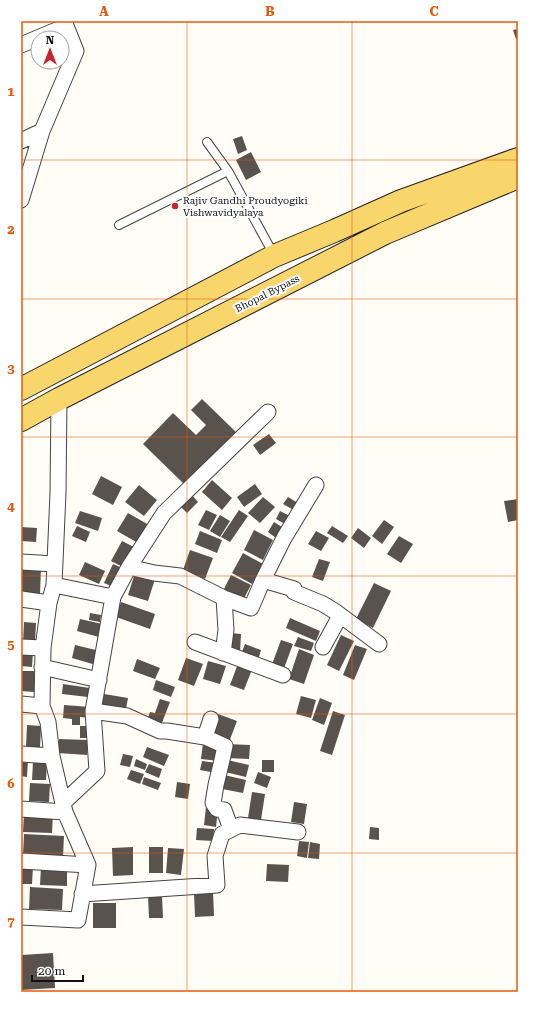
<svg xmlns="http://www.w3.org/2000/svg" width="539" height="1013" viewBox="0 0 539 1013" font-family="'Roboto Serif',serif">
  <style>
    .building { fill: #5a524d }
    .lines { fill: none; stroke-linecap: round; stroke-linejoin: round }
    .service-casing { stroke: #444; stroke-width: 10 }
    .minor-casing { stroke: #444; stroke-width: 17 }
    .primary-casing { stroke: #222; stroke-width: 24 }
    .service { stroke: #fff; stroke-width: 8 }
    .minor { stroke: #fff; stroke-width: 15 }
    .primary { stroke: #f9d66b; stroke-width: 22 }
    .grid { fill: none; stroke: #e8590c; stroke-width: 1; stroke-opacity: 0.55 }
    .poi-dot { fill: #c4262e; stroke: #fff; stroke-width: 1.5 }
    .labels { text-anchor: middle; stroke-width: 4; stroke-linejoin: round; paint-order: stroke }
    .poi-label { font-size: 10px; fill: #111; stroke: #fff; text-anchor: start }
    .street-label { font-size: 10px; fill: #111; stroke: #fff }
    .neatline { fill: none; stroke: #e8590c; stroke-width: 1.5 }
    .grid-label { font-size: 13px; text-anchor: middle; font-weight: bold; fill: #e8590c }
  </style>
  <rect width="100%" height="100%" fill="#fffdf5"/>
  <path class="building" d="M518,29V39H516L513,30Z
    M242,136L247,150L238,154L233,139Z
    M251,152L261,172L246,180L236,160Z
    M202,399L238,434L186,486L143,444L173,413L196,435L206,425L191,410Z
    M269,434L276,443L260,455L253,445Z
    M101,476L122,487L113,505L92,494Z
    M212,480L232,498L222,510L202,492Z
    M255,484L262,494L244,507L237,497Z
    M139,485L157,500L144,516L125,502Z
    M192,495L198,502L187,513L180,506Z
    M263,497L275,507L260,523L248,513Z
    M288,497L303,506L299,513L283,504Z
    M518,499V520L508,522L504,501Z
    M206,510L217,515L209,530L198,525Z
    M239,510L248,516L230,542L221,537Z
    M80,511L102,518L98,531L75,523Z
    M280,511L290,516L285,524L276,519Z
    M128,513L149,525L138,543L117,531Z
    M220,515L230,521L220,537L210,531Z
    M384,520L394,527L382,544L372,536Z
    M274,522L282,527L276,538L268,532Z
    M77,526L90,532L86,542L72,536Z
    M332,526L348,536L343,543L327,533Z
    M21,527L37,528L36,542L21,541Z
    M358,528L371,538L364,548L351,538Z
    M254,530L273,540L263,560L244,550Z
    M200,531L222,540L217,553L195,544Z
    M316,531L329,538L321,551L308,544Z
    M399,536L413,544L401,563L387,554Z
    M122,541L134,547L123,567L111,561Z
    M190,550L213,558L205,579L183,570Z
    M243,553L263,564L252,584L232,573Z
    M319,559L330,562L323,581L312,577Z
    M85,562L105,571L99,584L79,575Z
    M113,564L124,569L116,588L104,583Z
    M21,566L41,567L40,595L21,594Z
    M135,573L155,579L148,601L128,595Z
    M231,575L251,585L241,604L222,593Z
    M374,583L391,591L373,628L356,619Z
    M121,602L155,614L150,629L116,617Z
    M90,613L101,615L100,622L89,620Z
    M290,618L320,631L316,641L286,628Z
    M80,619L102,624L99,637L77,631Z
    M24,622L36,623L35,642H23Z
    M230,633L241,634L240,653L229,652Z
    M341,635L354,641L339,671L327,665Z
    M298,637L314,643L311,651L294,646Z
    M281,640L293,644L283,671L271,667Z
    M245,644L261,650L258,660L241,654Z
    M75,645L100,651L96,665L72,658Z
    M355,645L367,649L354,680L343,675Z
    M299,649L314,655L304,684L289,679Z
    M22,651L33,652L32,667L21,666Z
    M186,658L203,664L194,686L178,680Z
    M137,659L160,668L155,679L133,671Z
    M208,661L226,666L220,684L203,679Z
    M239,661L253,667L244,690L230,685Z
    M21,671H34V692L21,691Z
    M156,680L175,687L171,697L153,690Z
    M63,684L90,688L88,697L62,694Z
    M104,694L128,698L125,714L101,709Z
    M301,696L316,700L311,718L296,714Z
    M320,698L332,703L324,725L312,720Z
    M160,699L170,702L160,728L146,723L150,712L155,713Z
    M64,705L90,707L89,718L80,717V725H72V719L63,718Z
    M333,711L345,715L332,755L320,751Z
    M218,714L237,721L229,742L210,735Z
    M27,725L41,726L40,748L26,747Z
    M80,726H88L87,738H80Z
    M59,739L88,740L87,755L58,753Z
    M203,743L221,745L219,761L201,759Z
    M227,744L250,745L249,759L226,758Z
    M147,747L169,755L164,766L143,757Z
    M123,754L133,756L130,767L120,765Z
    M21,759H28L27,777L21,776Z
    M136,759L147,764L145,770L134,766Z
    M223,759L249,765L246,777L221,771Z
    M262,760H274V772H262Z
    M202,761L217,763L216,773L200,770Z
    M33,762H47L46,780H32Z
    M149,764L162,769L159,778L145,772Z
    M131,770L144,774L140,784L127,779Z
    M258,772L271,777L267,788L254,783Z
    M220,774L246,780L243,793L217,788Z
    M144,777L161,783L158,790L142,784Z
    M177,782L190,784L188,799L175,797Z
    M30,783L50,784L49,802L29,801Z
    M252,792L265,794L261,820L248,818Z
    M294,802L307,804L304,824L291,822Z
    M206,807L218,809L216,827L204,825Z
    M24,812L53,813L52,833L23,832Z
    M370,827L379,828V840L369,839Z
    M197,828L214,829L213,841L196,840Z
    M24,834L64,836L63,857L23,855Z
    M299,841L309,842L307,858L297,856Z
    M310,842L320,844L319,859L308,858Z
    M133,847V875L113,876L112,848Z
    M149,847H163V873H149Z
    M168,848L184,849L181,875L166,873Z
    M267,864L289,865L288,882L266,881Z
    M21,865L33,866L32,884H21Z
    M41,867L67,868V886L40,885Z
    M30,887L63,889L62,910L29,909Z
    M213,891L214,916L195,917L194,892Z
    M148,896H162L163,918H149Z
    M93,903H116V928H93Z
    M53,953L55,988L21,990V955Z"/>
  <g class="lines">
    <defs>
      <path id="service" d="M207,142L228,171L274,255
        M119,225L228,171"/>
      <path id="minor" d="M21,45L66,26
        M21,141L42,131
        M21,200L42,131L76,51L64,21
        M21,562L55,564
        M129,567L154,573L180,576L224,598L251,608L263,580L284,538L316,485
        M263,580L294,589V592L323,604L336,612L379,644
        M54,585L113,597
        M21,599L49,603
        M195,642L283,675
        M21,647L43,648
        M323,647L340,616
        M223,653L226,630L224,598
        M42,667L99,680
        M21,704L42,706
        M93,711L127,716L160,731H167L205,737
        M211,719L205,737L225,746L222,760L216,785L213,803L217,809L224,810L231,829
        M21,754L52,756
        M64,802L97,771L93,711L113,597L129,567L164,513L268,412
        M21,809L65,812
        M21,861L88,865
        M82,894L217,885L215,856L222,834L240,825L298,832
        M21,917L78,920L88,865L65,812L52,756L48,722L42,706L43,648L49,603L54,585L58,493L59,399"/>
      <path id="primary" d="M21,389L274,256L334,231L401,201L518,159
        M21,420L59,399L385,233L518,177"/>
    </defs>
    <use href="#service" class="service-casing"/>
    <use href="#minor" class="minor-casing"/>
    <use href="#primary" class="primary-casing"/>
    <use href="#service" class="service"/>
    <use href="#minor" class="minor"/>
    <use href="#primary" class="primary"/>
  </g>
  <path class="grid" d="M187,21V992M352,21V992M21,160H518M21,299H518M21,437H518M21,576H518M21,714H518M21,853H518"/>
  <circle class="poi-dot" cx="175" cy="206" r="4"/>
  <g class="labels">
    <g class="poi-label">
      <text x="183" y="204">Rajiv Gandhi Proudyogiki<tspan x="183" dy="12">Vishwavidyalaya</tspan></text>
    </g>
    <g class="street-label">
      <text transform="translate(267 293) rotate(-27)" y="4">Bhopal Bypass</text>
    </g>
  </g>
  <rect width="539" height="1013" fill="none" stroke="#ffffff" stroke-width="44"/>
  <g transform="translate(50 50)"><circle r="19" fill="#ffffff" stroke="#a0a0a0"/>
  <path d="M0-3L7 15L0 10L-7 15Z" fill="#c4262e"/>
  <text y="-6" font-size="11" font-weight="bold" text-anchor="middle" fill="#111111">N</text>
  </g>
  <path d="M32 975v6h51v-6" fill="none" stroke="#111111" stroke-width="2"/>
  <text x="38" y="975" font-size="12" fill="#111111" stroke="#ffffff" stroke-width="3" paint-order="stroke">20 m</text>
  <rect x="22" y="22" width="495" height="969" class="neatline"/>
  <g class="grid-label">
    <text x="104" y="16">A</text>
    <text x="270" y="16">B</text>
    <text x="434" y="16">C</text>
    <text x="11" y="96">1</text>
    <text x="11" y="234">2</text>
    <text x="11" y="373">3</text>
    <text x="11" y="511">4</text>
    <text x="11" y="649">5</text>
    <text x="11" y="788">6</text>
    <text x="11" y="926">7</text>
  </g>
</svg>
